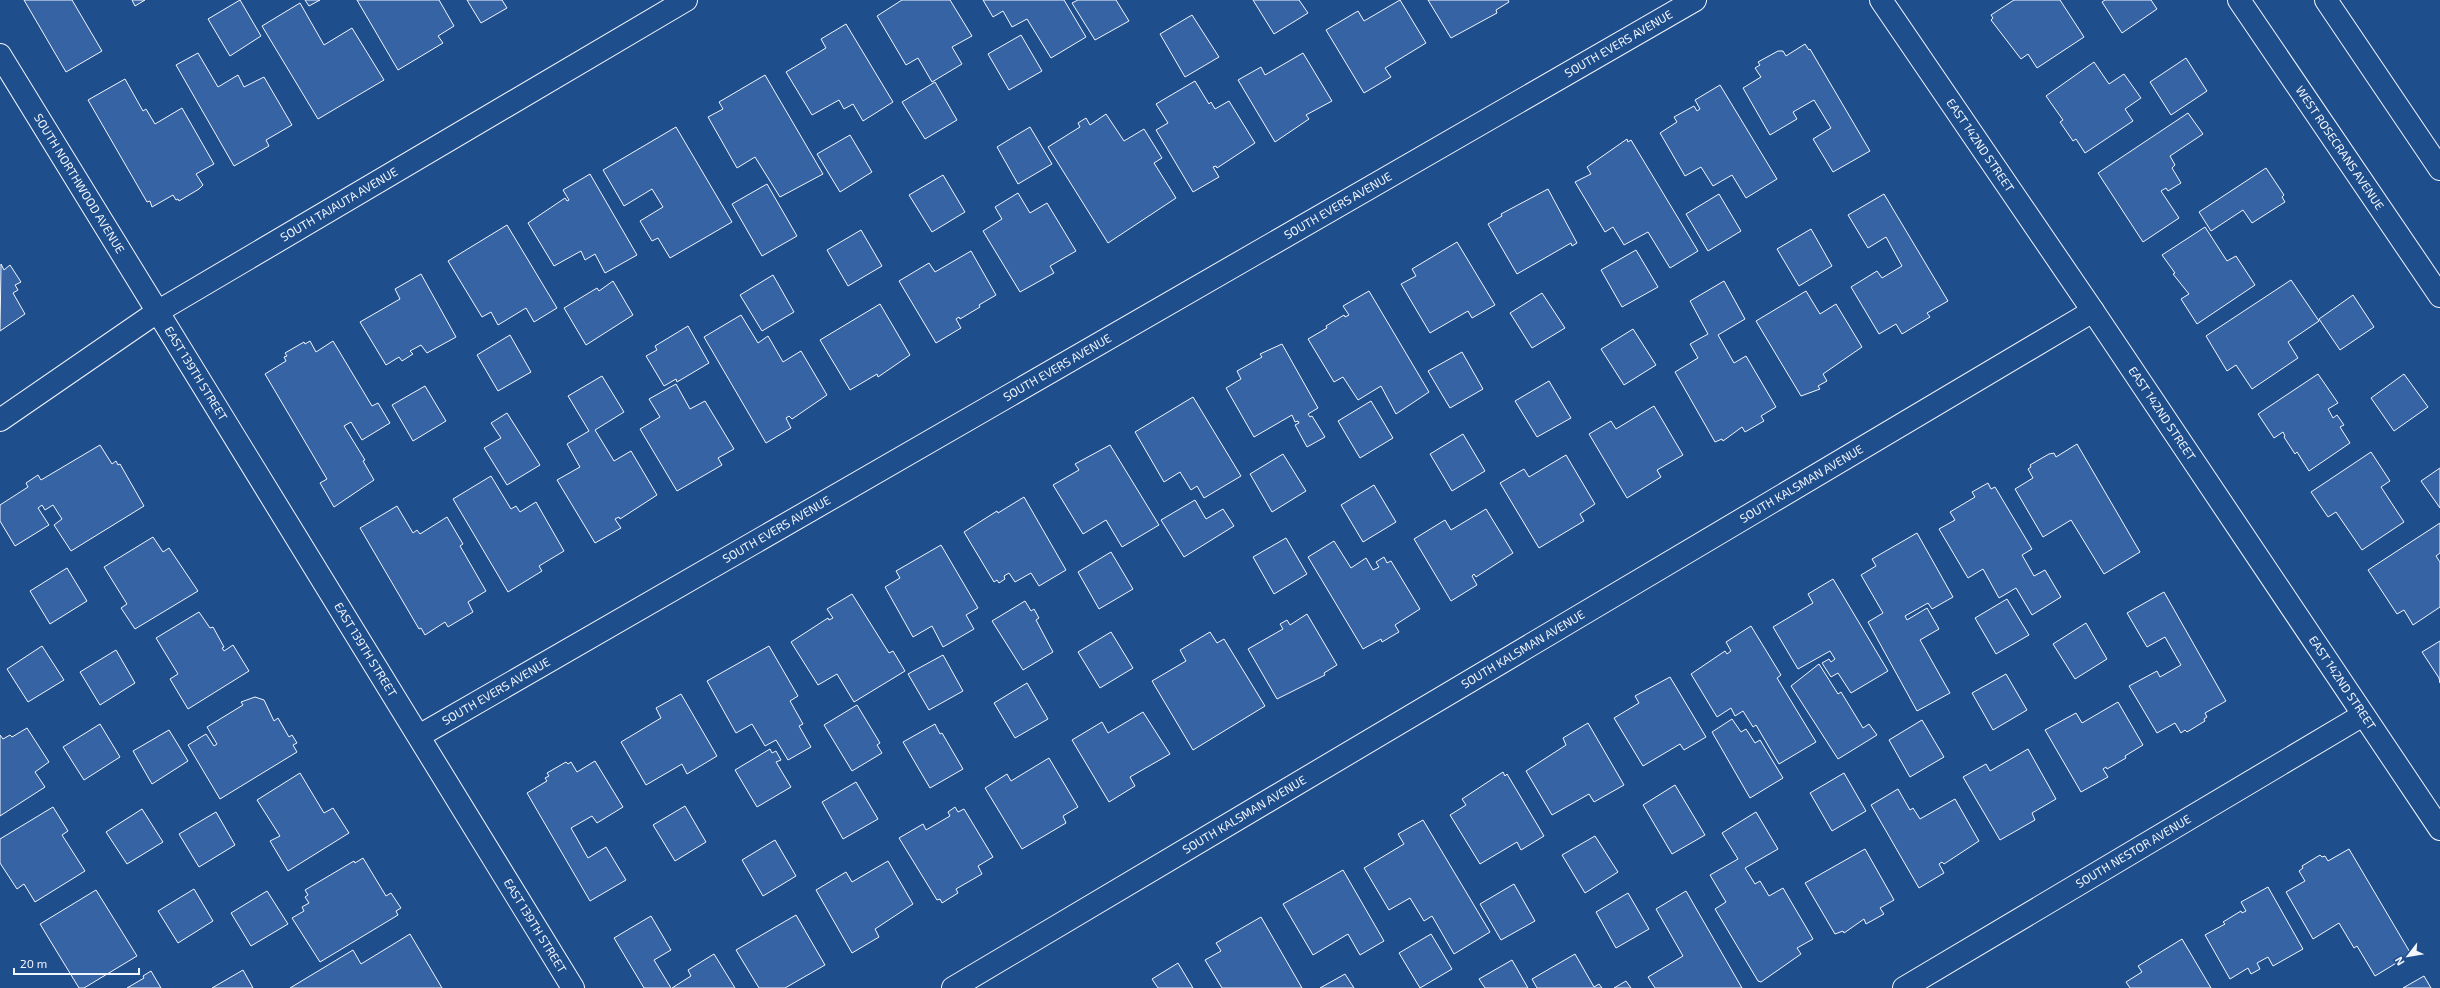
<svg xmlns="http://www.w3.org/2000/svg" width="2440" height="988" viewBox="0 0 2440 988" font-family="'Exo 2',sans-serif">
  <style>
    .building { fill: #3563a3; stroke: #f2f6ff }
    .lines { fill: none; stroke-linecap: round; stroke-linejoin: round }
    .street-casing { stroke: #f2f6ff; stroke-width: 24 }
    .primary-casing { stroke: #f2f6ff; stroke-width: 24 }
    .street { stroke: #1f4e8c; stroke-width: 22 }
    .primary { stroke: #1f4e8c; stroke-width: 22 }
    .labels { text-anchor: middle; stroke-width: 3; stroke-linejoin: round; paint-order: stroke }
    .street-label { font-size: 12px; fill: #f2f6ff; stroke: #1f4e8c }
  </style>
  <rect width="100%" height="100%" fill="#1f4e8c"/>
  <path class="building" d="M24,0H72L102,51L66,72Z
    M132,0H145L135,6Z
    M240,0L261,36L230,56L208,19Z
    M305,0H320L309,6Z
    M357,0H439L454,26L438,36L443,43L398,70Z
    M467,0H502L507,8L481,23Z
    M902,0H950L972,36L952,47L962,64L932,82L918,58L906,65L877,16Z
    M983,0H1064L1086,37L1051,58L1027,19L1012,27L1003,11L993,17Z
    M1078,0H1116L1129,21L1095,40L1072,3Z
    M1253,0H1299L1308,13L1274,34Z
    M1400,0L1426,43L1385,68L1391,77L1364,93L1326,30L1358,11L1364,21Z
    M1428,0H1508L1509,2L1496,10L1497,13L1451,38Z
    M2014,0H2060L2084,37L2037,68L2028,54L2021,59L1991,20L1993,18L1991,15Z
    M2105,0H2151L2157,9L2122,33L2102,2Z
    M300,3L324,45L352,28L384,80L318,119L262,26Z
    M1192,15L1219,57L1185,77L1160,34Z
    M846,24L893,102L863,121L853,104L844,109L839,100L812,115L786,72L826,48L821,39Z
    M1021,35L1042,71L1009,90L988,54Z
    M1805,44L1809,50L1810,49L1870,151L1833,172L1813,139L1831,128L1814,100L1793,112L1797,119L1770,135L1743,88L1761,77L1755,68L1760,65L1758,62L1778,51H1783L1786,56Z
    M198,53L218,87L238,75L244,87L264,77L292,125L266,140L269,146L234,166L176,65Z
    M1303,53L1332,101L1306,115L1309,119L1275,142L1238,80L1261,67L1265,75Z
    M2186,58L2207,91L2171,115L2150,82Z
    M2094,62L2109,84L2124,74L2141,98L2125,109L2133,121L2085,153L2076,139L2073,141L2060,122L2063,120L2046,96Z
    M765,75L823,174L780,197L755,157L737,168L708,117L723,109L719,102Z
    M125,79L143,111L146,109L155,124L182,108L214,164L196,174L203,185L199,189L179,201L178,199L176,200L173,195L152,207L150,201L147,202L88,100Z
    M1195,81L1209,104L1211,102L1215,109L1229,101L1255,143L1217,168L1216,166L1213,167L1219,177L1193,192L1156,130L1168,123L1156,104Z
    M935,82L957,120L925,139L902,102Z
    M1720,85L1777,179L1746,198L1732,175L1713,186L1701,167L1685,176L1660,133L1677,122L1674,117L1694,106L1697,111L1700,109L1695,100Z
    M2188,113L2203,134L2170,156L2175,165L2172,168L2181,183L2168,191L2166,188L2161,191L2179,218L2143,242L2098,173Z
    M1106,114L1124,141L1144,129L1162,158L1154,163L1176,198L1108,243L1048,147L1080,127L1078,123L1086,118L1090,125Z
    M676,127L732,222L670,258L658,238L652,241L640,221L663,207L652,189L624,206L603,170Z
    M1030,127L1052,164L1018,184L997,147Z
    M850,135L872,172L840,192L817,154Z
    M1627,139L1628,142L1631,140L1698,251L1670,268L1648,232L1624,245L1613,227L1605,232L1575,182L1591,174L1587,167Z
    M2266,168L2284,195L2282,197L2285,202L2252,223L2243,210L2211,231L2199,212Z
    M590,174L637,255L605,273L595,254L585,260L581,251L554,266L528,223L565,198L567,201L569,200L563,190Z
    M943,175L965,212L932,232L909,195Z
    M767,184L797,236L762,256L732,204Z
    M1548,189L1577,243L1572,246L1571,243L1517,274L1488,224L1502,216L1501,214Z
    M1018,193L1030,213L1047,203L1076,251L1050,266L1054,273L1020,292L983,231L1002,219L995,207Z
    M1719,194L1741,231L1708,251L1686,214Z
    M1884,194L1948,301L1927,313L1930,317L1902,334L1896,324L1879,334L1851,287L1877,271L1882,278L1902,266L1886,237L1868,248L1848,215Z
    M507,225L557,308L534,322L526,308L498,325L491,312L482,317L448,261Z
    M2205,227L2227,261L2236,256L2255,285L2197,324L2181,299L2189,294L2173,274L2175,273L2162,255Z
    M1811,229L1832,266L1799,286L1777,249Z
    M861,230L882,266L848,286L827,250Z
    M1457,242L1495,305L1472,318L1468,311L1430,333L1401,284L1416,276L1412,269Z
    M1636,250L1658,287L1622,307L1601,270Z
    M971,251L996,295L979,305L980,307L960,319L959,317L956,319L961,328L936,343L899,281L929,263L935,272Z
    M1,264L4,270L10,265L21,282L15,285L18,290L13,293L25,314L0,331Z
    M421,274L456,337L427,353L421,345L410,351L413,354L402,361L399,357L386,365L360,322L400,299L395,289Z
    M773,275L794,312L762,331L740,295Z
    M2291,280L2319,321L2288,342L2298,358L2252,389L2236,365L2227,371L2206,336Z
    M613,281L633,315L586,345L564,308L597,288L599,291Z
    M1724,281L1745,319L1718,335L1734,363L1746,356L1776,407L1761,416L1764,421L1745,432L1742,427L1723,441L1722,439L1715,442L1675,372L1698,358L1690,344L1708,334L1690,301Z
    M1369,291L1429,392L1396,414L1381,386L1358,400L1343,377L1334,382L1308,339L1327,328L1326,326L1344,315L1345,317L1349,315L1343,306Z
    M1806,291L1820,314L1836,304L1862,347L1823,374L1827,381L1818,386L1820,389L1801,396L1756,321Z
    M1542,293L1565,328L1532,348L1510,313Z
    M2353,295L2374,327L2340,350L2319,319Z
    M880,304L910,355L878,377L877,374L850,390L820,340Z
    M741,315L758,343L768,336L783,362L801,351L827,395L792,419L789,416L786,418L791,428L766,443L704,337Z
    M688,326L709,363L677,382L676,379L664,386L646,356L657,350L655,346Z
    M1633,329L1656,365L1624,385L1601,349Z
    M510,335L531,372L498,391L477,355Z
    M310,341L316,352L333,341L372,406L378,403L390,423L362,440L351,422L344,426L365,460L363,461L374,480L334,507L320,483L327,479L265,374L286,361L284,357L287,356L285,353L304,342L305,344Z
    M1282,344L1318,408L1308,414L1310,417L1312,416L1325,437L1307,447L1295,425L1299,423L1298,421L1295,422L1292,415L1254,437L1226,388L1241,379L1237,371L1262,357L1260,354Z
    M1462,352L1483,389L1450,408L1428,371Z
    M2318,374L2338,403L2328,409L2333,418L2337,415L2344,425L2340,427L2350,443L2309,471L2297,452L2295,454L2284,437L2285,436L2283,432L2274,438L2258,414Z
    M2404,374L2428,407L2394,431L2371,398Z
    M602,376L624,412L595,430L614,461L631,451L657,495L620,519L619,517L615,519L621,528L595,543L557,480L580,467L567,444L589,431L568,396Z
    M1549,381L1571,418L1537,437L1515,401Z
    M676,384L690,409L705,401L734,449L718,458L722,465L677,491L640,429L660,417L649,399Z
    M425,386L446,421L413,441L392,405Z
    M1193,397L1241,476L1204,498L1197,486L1191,490L1180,472L1164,482L1135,432Z
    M1371,401L1393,438L1360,458L1338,421Z
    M1654,406L1683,455L1657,470L1661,477L1627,498L1589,434L1611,421L1616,429Z
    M507,413L540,465L507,485L484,448L501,438L491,423Z
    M1463,434L1485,471L1452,491L1430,454Z
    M2077,444L2140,552L2104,574L2071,520L2043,537L2015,489L2033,478L2028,469L2031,467L2030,465L2049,454L2054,453L2056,457Z
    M100,445L112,464L116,461L118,465L120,464L144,506L71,551L54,525L62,519L53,505L45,510L42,505L38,508L49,525L15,546L0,521V505L28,487L26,483L38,475L41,480Z
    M1110,445L1159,525L1122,547L1106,520L1083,534L1053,485L1079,470L1075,464Z
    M2371,452L2390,481L2381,487L2404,522L2362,550L2336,512L2328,517L2311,492Z
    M1283,454L1306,491L1272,512L1250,474Z
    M1566,455L1595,504L1580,514L1584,521L1539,548L1500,483L1524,469L1529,477Z
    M2440,468V508L2421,481Z
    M491,476L511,509L516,506L520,512L536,502L564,551L539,566L542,571L508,592L453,499Z
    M1988,483L1991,489L1995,487L2032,549L2022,555L2034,576L2045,570L2061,597L2032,615L2016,588L1999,598L1983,569L1968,578L1939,529L1955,520L1950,512L1975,497L1972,492Z
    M1374,485L1396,522L1363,542L1341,505Z
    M1024,497L1066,570L1039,586L1031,573L1015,582L1009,573L1004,576L1005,579L999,583L997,580L994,582L964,532L997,511L998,513Z
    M1195,500L1206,519L1223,509L1234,526L1184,557L1161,520Z
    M397,506L413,533L417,530L420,534L447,517L463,544L460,546L486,591L468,602L473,612L448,627L445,622L425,635L421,628L419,629L360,528Z
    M1486,509L1513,553L1476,577L1474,574L1472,576L1477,585L1451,601L1414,539L1445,520L1451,530Z
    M2440,523V553L2436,556L2440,562V607L2413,625L2404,610L2397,614L2368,570Z
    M1917,533L1953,597L1932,609L1928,603L1905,616L1907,620L1927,608L1939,629L1920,640L1950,693L1917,711L1868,622L1883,613L1861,575L1876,566L1872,559Z
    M153,537L163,552L169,548L198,591L135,629L121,608L127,604L104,567Z
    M1286,538L1307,574L1274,594L1253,557Z
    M1334,541L1351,568L1366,558L1373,570L1379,567L1376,562L1384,557L1387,563L1391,561L1420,609L1395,625L1399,632L1382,642L1381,639L1363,649L1308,557Z
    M941,545L978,608L966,615L974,629L943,647L932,626L913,637L885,587L900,578L896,571Z
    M1111,552L1133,589L1099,609L1078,572Z
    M67,568L87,601L50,624L30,591Z
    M1833,579L1888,671L1851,693L1838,673L1831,677L1822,663L1829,659L1831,662L1835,659L1830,651L1798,669L1773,627L1813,603L1808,594Z
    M2164,592L2226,701L2205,713L2207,717L2204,719L2205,721L2187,732L2185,730L2181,733L2175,723L2157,733L2129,686L2157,671L2160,677L2181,665L2165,637L2147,647L2127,613Z
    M852,594L889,653L893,651L905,671L854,702L837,674L818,685L791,642L828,618L829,620L833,618L827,609Z
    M2007,599L2029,635L1996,654L1975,618Z
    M1025,601L1031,611L1034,609L1039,618L1036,620L1053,652L1023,670L992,621Z
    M199,612L210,628L213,627L224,647L222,648L224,651L233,645L249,671L188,709L170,679L178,674L156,638Z
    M1307,614L1337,665L1324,673L1325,675L1277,699L1248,649L1283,629L1280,624L1287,620L1290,625Z
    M2086,623L2107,659L2075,679L2053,644Z
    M1751,626L1781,675L1777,678L1816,742L1779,764L1756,725L1753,727L1743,711L1735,716L1731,708L1717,717L1691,674L1725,651L1727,654L1731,651L1726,642Z
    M1111,632L1133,668L1100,688L1078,652Z
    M1210,632L1217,643L1224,639L1265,706L1193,750L1152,681L1186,661L1180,650Z
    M2440,641V683L2439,678L2422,652Z
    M42,646L64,680L28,702L7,669Z
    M769,646L798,696L790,701L803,724L799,726L811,747L788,760L776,740L765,746L752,724L736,733L707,681Z
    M116,650L135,683L100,705L80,672Z
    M943,655L963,691L929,710L908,674Z
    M1819,664L1838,694L1841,692L1863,728L1869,724L1877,735L1838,759L1791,686Z
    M2006,674L2027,710L1993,730L1972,693Z
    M1670,677L1706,737L1684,750L1680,744L1643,766L1614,718L1639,703L1635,696Z
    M1027,683L1048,719L1015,738L994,703Z
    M681,694L717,756L687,774L682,764L646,785L621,742L661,718L656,708Z
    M255,697L264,700L274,721L278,718L289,737L292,735L297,743L293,745L297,752L220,799L188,745L206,734L214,746L217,744L207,727L243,705L241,702Z
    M2118,702L2143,745L2125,756L2126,758L2107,769L2106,767L2103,769L2108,777L2081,792L2045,730L2076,713L2082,723Z
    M857,705L880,743L877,745L882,753L852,771L824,725Z
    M1143,712L1170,754L1130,777L1135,786L1109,802L1072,740L1102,722L1108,733Z
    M1732,719L1741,732L1746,729L1755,743L1760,740L1783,778L1750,798L1712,732Z
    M1922,720L1944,757L1910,777L1889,740Z
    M1588,723L1624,785L1594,802L1589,794L1552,815L1526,771L1566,745L1563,738Z
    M100,724L120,757L84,780L63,747Z
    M935,724L940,734L942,733L963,769L930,788L903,742Z
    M27,728L49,762L35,772L45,787L0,816V735L3,739L10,735L12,737Z
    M169,730L188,761L152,784L133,751Z
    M770,749L772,753L776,751L781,760L776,762L791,787L757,807L735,770Z
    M2028,749L2056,799L2032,813L2035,820L2000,840L1963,777L1986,764L1990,771Z
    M1049,758L1078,807L1063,816L1066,823L1022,849L985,788L1007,774L1011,781Z
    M595,761L623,807L597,823L592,816L571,828L588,858L606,847L626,880L590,901L527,793L547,781L545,778L549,776L547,773L566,762L568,764L571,762L577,772Z
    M1503,772L1505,776L1507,774L1544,836L1521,850L1517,842L1480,864L1450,815L1466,805L1462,799Z
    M300,773L324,813L333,808L349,833L288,871L270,841L280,836L257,800Z
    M1844,773L1866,811L1832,831L1810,793Z
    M856,782L878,819L843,839L822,802Z
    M1675,785L1705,835L1672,854L1643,805Z
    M1898,789L1910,810L1913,808L1920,819L1955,799L1979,841L1944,864L1942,862L1939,864L1944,873L1919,888L1871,805Z
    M685,806L706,842L675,861L653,825Z
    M53,807L68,831L62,835L85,871L35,902L24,884L17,889L0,863V839Z
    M955,807L958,812L964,809L993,857L978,866L982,874L956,889L958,893L942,903L940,899L937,900L899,838L923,824L926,830L950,816L948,812Z
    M142,809L163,842L127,864L106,832Z
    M216,812L235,845L199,867L179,834Z
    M1756,812L1778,849L1745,868L1755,884L1760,881L1769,896L1783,888L1813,939L1797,948L1801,954L1761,982L1758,981L1715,909L1726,902L1710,875L1738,859L1722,833Z
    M1423,820L1490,932L1454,954L1432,916L1424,921L1410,898L1389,910L1364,868L1404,844L1398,834Z
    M1595,836L1618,872L1585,893L1562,855Z
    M775,840L796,876L763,896L742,860Z
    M1865,849L1894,900L1880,908L1884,914L1866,924L1864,919L1844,933L1843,931L1835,934L1805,883Z
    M2349,849L2411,954L2375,976L2357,946L2354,948L2339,923L2313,939L2286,892L2305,881L2299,871L2303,868L2302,866L2320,855L2322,857L2325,856L2328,861Z
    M363,858L386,896L391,893L401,908L396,911L398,915L320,962L292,918L304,911L302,907L309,903L305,897L308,895L305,890L354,861L355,863Z
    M888,861L913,904L875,929L879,937L852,953L816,890L846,872L852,882Z
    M1343,870L1384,941L1360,955L1348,934L1313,955L1283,904Z
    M1514,884L1535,921L1501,940L1480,904Z
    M2268,887L2303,949L2273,966L2268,957L2257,963L2260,969L2251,974L2248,968L2230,979L2205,935L2225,924L2223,922L2241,911L2242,913L2246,911L2241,902Z
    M194,889L213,921L178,943L158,911Z
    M96,890L137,956L84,988H79L40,924Z
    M267,891L288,924L251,946L231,913Z
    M1686,891L1742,988H1655L1648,977L1683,956L1656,909Z
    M1628,893L1649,929L1616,948L1596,912Z
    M796,915L825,965L785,988H759L736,950Z
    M651,916L671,950L654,960L671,988H644L614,938Z
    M1261,917L1302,988H1222L1205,960L1221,951L1216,943Z
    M410,934L442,988H290L353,950L361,964Z
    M1431,934L1452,969L1420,988L1399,953Z
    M2182,939L2211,988H2130L2126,982L2142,972L2138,966Z
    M714,954L735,988H672L691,976L688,970Z
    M1575,954L1594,987L1599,984L1602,988H1537L1532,979Z
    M1512,960L1528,988H1485L1479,979Z
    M1178,963L1193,988H1158L1152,979Z
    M243,970L253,988H212Z
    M151,971L161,988H127L144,978L143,976Z
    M1345,974L1354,988H1320Z
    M2424,976L2431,988H2403Z
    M1626,981L1631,988H1614Z"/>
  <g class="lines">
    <defs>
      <g id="street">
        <path id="s1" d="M1881,0L2093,311L2440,829"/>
        <path id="s2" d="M0,55L573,988"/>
        <path id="s3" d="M0,420L157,312L686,0"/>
        <path id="s4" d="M419,736L1695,0"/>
        <path id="s5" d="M953,988L2093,311"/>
        <path id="s6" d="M1904,988L2363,715"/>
      </g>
      <g id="primary">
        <path id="s7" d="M2239,0L2440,296"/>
        <path d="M2326,0L2440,169"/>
      </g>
    </defs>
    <use href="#street" class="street-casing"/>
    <use href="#primary" class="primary-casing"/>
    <use href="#street" class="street"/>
    <use href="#primary" class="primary"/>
  </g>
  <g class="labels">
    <g class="street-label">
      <text dy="4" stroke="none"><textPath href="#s4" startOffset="1385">SOUTH EVERS AVENUE</textPath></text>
      <text dy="4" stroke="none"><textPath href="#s1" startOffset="176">EAST 142ND STREET</textPath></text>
      <text dy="4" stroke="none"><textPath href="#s7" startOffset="179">WEST ROSECRANS AVENUE</textPath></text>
      <text dy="4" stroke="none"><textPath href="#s2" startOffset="151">SOUTH NORTHWOOD AVENUE</textPath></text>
      <text dy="4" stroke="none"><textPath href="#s3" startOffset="402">SOUTH TAJAUTA AVENUE</textPath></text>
      <text dy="4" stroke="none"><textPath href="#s4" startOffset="1061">SOUTH EVERS AVENUE</textPath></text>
      <text dy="4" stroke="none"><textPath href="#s4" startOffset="737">SOUTH EVERS AVENUE</textPath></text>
      <text dy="4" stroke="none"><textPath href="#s2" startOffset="374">EAST 139TH STREET</textPath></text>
      <text dy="4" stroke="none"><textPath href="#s1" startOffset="500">EAST 142ND STREET</textPath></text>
      <text dy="4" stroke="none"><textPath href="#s5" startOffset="987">SOUTH KALSMAN AVENUE</textPath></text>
      <text dy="4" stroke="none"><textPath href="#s4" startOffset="413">SOUTH EVERS AVENUE</textPath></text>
      <text dy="4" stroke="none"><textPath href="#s2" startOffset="698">EAST 139TH STREET</textPath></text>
      <text dy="4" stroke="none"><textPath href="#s5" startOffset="663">SOUTH KALSMAN AVENUE</textPath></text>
      <text dy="4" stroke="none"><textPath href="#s1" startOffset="824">EAST 142ND STREET</textPath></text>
      <text dy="4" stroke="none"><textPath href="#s4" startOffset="89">SOUTH EVERS AVENUE</textPath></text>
      <text dy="4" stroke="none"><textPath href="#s5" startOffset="339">SOUTH KALSMAN AVENUE</textPath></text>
      <text dy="4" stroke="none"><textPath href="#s6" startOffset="267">SOUTH NESTOR AVENUE</textPath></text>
      <text dy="4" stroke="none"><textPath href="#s2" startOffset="1022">EAST 139TH STREET</textPath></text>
    </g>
  </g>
  <g transform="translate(2408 956) rotate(239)" stroke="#1f4e8c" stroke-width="3" paint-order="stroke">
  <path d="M0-3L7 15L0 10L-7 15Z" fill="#f2f6ff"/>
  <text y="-6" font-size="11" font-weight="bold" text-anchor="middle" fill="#f2f6ff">N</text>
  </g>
  <path d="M14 968v6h125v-6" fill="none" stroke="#f2f6ff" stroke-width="2"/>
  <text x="20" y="968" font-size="12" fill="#f2f6ff" stroke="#1f4e8c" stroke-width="3" paint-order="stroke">20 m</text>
</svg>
